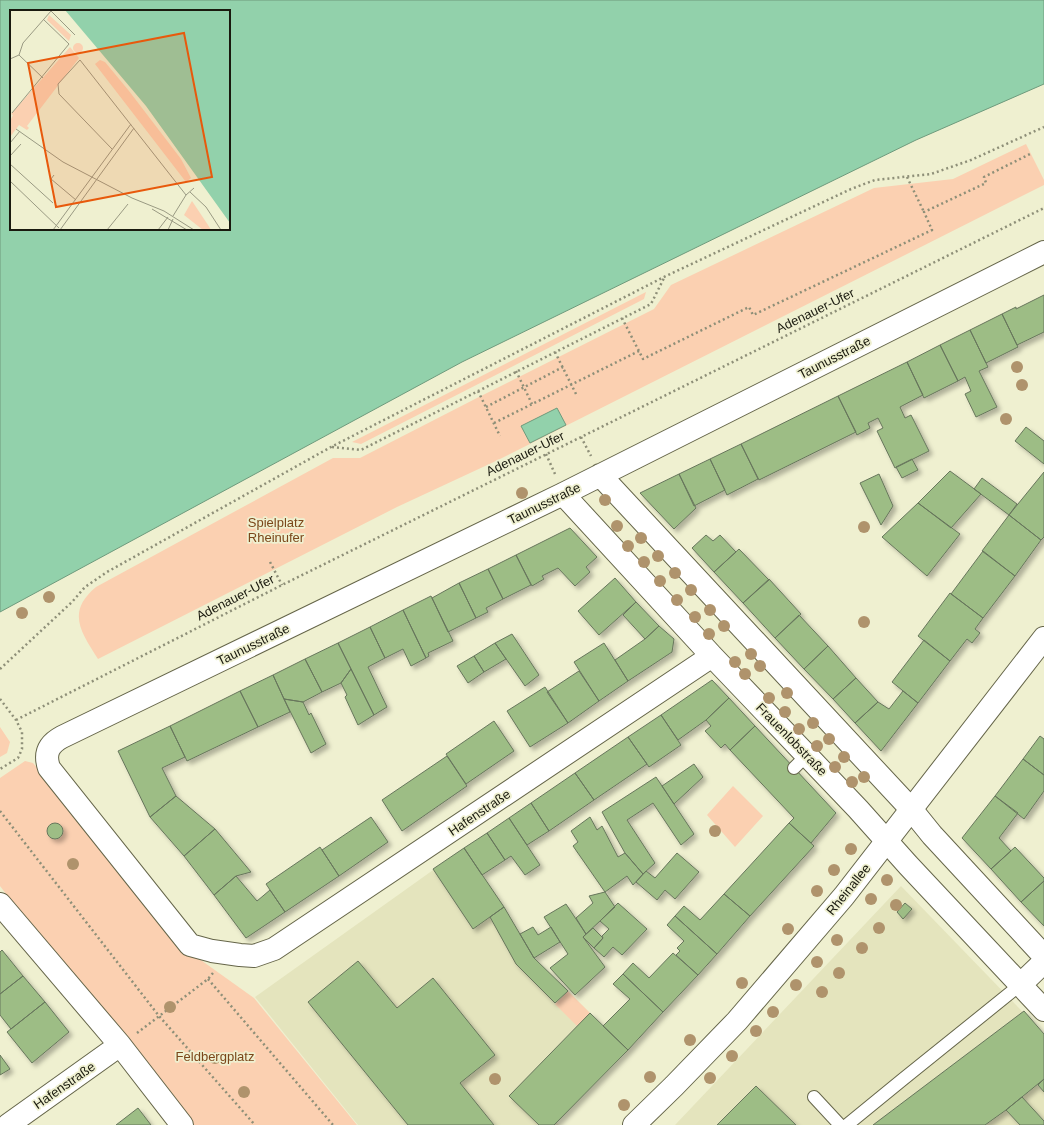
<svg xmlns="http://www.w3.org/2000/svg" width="1044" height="1125" viewBox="0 0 1044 1125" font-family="Arial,sans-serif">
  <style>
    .built { fill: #e4e4bd }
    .green { fill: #fbd0b1 }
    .water { fill: #92d1ab; stroke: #6e9a7c; fill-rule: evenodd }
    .building { fill: #9dbd85; stroke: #67765c; filter: url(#shadow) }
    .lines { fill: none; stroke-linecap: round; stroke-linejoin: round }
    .service-casing { stroke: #656549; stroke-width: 14 }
    .minor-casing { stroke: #656549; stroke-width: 24 }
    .secondary-casing { stroke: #656549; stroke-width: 24 }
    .path { stroke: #8e8f78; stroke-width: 2.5; stroke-dasharray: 2 3; stroke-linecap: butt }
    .service { stroke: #fff; stroke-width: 12 }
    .minor { stroke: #fff; stroke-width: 22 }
    .secondary { stroke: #fff; stroke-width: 22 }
    .tree { fill: #af936c }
    .labels { text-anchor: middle; stroke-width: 3.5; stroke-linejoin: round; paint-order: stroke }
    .street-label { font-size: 13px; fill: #1a1a0f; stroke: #eff0d0 }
    .park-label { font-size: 13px; fill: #7b471a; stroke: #eff0d0 }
    .inset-river { fill: none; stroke: #92d1ab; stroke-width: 2 }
    .inset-road { fill: none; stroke: #9a9a83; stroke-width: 1 }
    .view { fill: #e8590c; fill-opacity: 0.15; stroke: #e8590c; stroke-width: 2 }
    .inset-edge { fill: none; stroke: #1a1a0f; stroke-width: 2 }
  </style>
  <defs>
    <filter id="shadow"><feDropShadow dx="3.5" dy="3.5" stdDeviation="2" flood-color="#0004"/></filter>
  </defs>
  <rect width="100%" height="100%" fill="#eff0d0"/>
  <path class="built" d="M464,848L504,907L534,958L603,1026L556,1122L559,1125H358L255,997Z
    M901,886L1044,1034V1079L1038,1085L1044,1092V1125H675Z"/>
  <path class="green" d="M1026,144L1044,180V185L498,460L397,507L98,659C81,632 66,612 96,587L333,458H360L475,399L654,309L671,285L874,188L953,179Z
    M646,292L644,299L361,444L352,442Z
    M0,727L10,742L7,753L0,757Z
    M25,761L33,763L198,958L254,998L357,1125H183L0,886V778Z
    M733,786L763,816L735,847L707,815Z
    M568,991L590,1013L577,1026L555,1004Z"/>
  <path class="water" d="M0,0H1044V84L916,140L462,362L0,612ZM11,11H229V229H11Z
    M557,408L566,425L530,443L521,426Z"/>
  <path class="building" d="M1044,295V332L1017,345L1002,314L1016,307V309Z
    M1002,314L1018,347L986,363L970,330Z
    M970,330L988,367L979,371L997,407L976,417L965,394L971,391L965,377L958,381L940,345Z
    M940,345L958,381L924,398L907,362Z
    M907,362L923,395L900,407L905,418L911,415L929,451L895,468L877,431L883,428L878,418L868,423L870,428L857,435L838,396Z
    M838,396L856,432L759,480L741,444Z
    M1026,427L1044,441V464L1015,441Z
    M741,444L758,479L727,495L710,459Z
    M710,459L725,490L694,506L679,474Z
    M912,459L918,470L902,478L896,467Z
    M950,471L981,494L951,528L918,503Z
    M1044,472V537L1041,540L1009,515Z
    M679,474L696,508L674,529L640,493Z
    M879,474L893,506L881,525L860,483Z
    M982,478L1017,504L1009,515L974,489Z
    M918,503L960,534L927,576L882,537Z
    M1009,515L1041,540L1015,576L982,551Z
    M570,528L597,557L586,567L590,572L575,586L558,568L542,576L544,579L532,586L516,555Z
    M706,535L713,541L720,535L736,552L714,572L692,548Z
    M739,549L769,580L743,603L714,572Z
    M983,551L1015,576L983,618L951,594Z
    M516,555L531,585L503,599L488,569Z
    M488,569L503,599L486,608L488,612L476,618L459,583Z
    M615,578L636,602L599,635L578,611Z
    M769,579L801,614L775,638L743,603Z
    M459,583L476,618L448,632L432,598Z
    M950,593L983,618L975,629L980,633L972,643L967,639L950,661L918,636Z
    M431,596L453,641L428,653L429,656L426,658L403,610Z
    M636,602L659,626L645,639L623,615Z
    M403,610L426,658L411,666L403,649L385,658L370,627Z
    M799,615L828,646L804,669L775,638Z
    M659,626L674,639L672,652L628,681L615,660L645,639Z
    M370,627L385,658L368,667L387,707L374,715L338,643Z
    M512,634L539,675L525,686L495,643Z
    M924,640L950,661L918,703L892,682Z
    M338,643L351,669L341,683L322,692L305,659Z
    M495,643L506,659L484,672L474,656Z
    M604,643L628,681L599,701L574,662Z
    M828,646L856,678L833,699L804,669Z
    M474,656L484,672L468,683L457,666Z
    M305,659L322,692L303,702L284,699L273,675Z
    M351,669L374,715L358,725L345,697L347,695L341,683Z
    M579,671L599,701L568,723L547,692Z
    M273,675L290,712L258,727L240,691Z
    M856,678L878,702L855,723L833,699Z
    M712,680L729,698L706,720L678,740L661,715Z
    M545,687L568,723L530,747L507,711Z
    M240,691L258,727L187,761L170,726Z
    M903,691L918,703L881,751L855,723L878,702L889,709Z
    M729,698L755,726L730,750L725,744L721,748L705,731L711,726L706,720Z
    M284,699L303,702L309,715L311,713L326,744L311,753Z
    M661,715L681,745L649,767L628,737Z
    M494,721L514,751L466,784L446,754Z
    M170,726L185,757L162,768L176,796L150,817L118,751Z
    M755,726L836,813L811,843L789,823L794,818L730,750Z
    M1040,736L1044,739V775L1023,759Z
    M628,737L647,764L594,800L575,773Z
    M447,756L467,786L402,831L382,800Z
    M1023,759L1044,775V791L1024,819L995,796Z
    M694,764L703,777L674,804L662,786Z
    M575,773L594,800L549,831L531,803Z
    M656,777L694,834L681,845L653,803L627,820L655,863L643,874L625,853L602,812Z
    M176,796L215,829L184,856L150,817Z
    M995,796L1018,813L999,838L1011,851L991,869L962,838Z
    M531,803L549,831L527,845L509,818Z
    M371,817L388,842L339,876L322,850Z
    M590,817L597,830L602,826L618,857L625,853L643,874L633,885L627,876L605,892L573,846L578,842L571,831Z
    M509,818L540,865L525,875L511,856L505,860L487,833Z
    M47 831a8 8 0 1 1 16 0a8 8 0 1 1-16 0Z
    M789,823L814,846L750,916L724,894Z
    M215,829L251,872L236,876L214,895L184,856Z
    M487,833L505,860L482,875L464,848Z
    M320,847L339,876L285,912L266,884Z
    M1015,847L1044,878V881L1021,902L991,869Z
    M464,848L504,907L473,929L433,869Z
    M677,853L699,872L675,899L665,890L657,900L636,882L646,871L655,878Z
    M236,876L257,901L270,890L285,912L246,938L214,895Z
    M1044,881V926L1021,902Z
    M605,892L615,907L586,934L576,918L593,903L589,896Z
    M724,894L750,916L717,954L675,916L684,906L700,920Z
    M618,903L647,929L622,955L613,947L604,957L594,948L603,938L602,936L609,929L600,921Z
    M905,903L912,909L903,919L897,912Z
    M566,904L586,934L583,937L605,967L575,995L550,968L568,954L544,917Z
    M504,907L534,958L568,991L555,1003L516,964L490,917Z
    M675,916L717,954L698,975L676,955L680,951L677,948L684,941L667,925Z
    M533,927L538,935L551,927L560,942L534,958L520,934Z
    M593,928L603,938L594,948L583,937Z
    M2,950L23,976L0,994V952Z
    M673,953L698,975L663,1012L623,974L633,963L649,978Z
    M358,961L397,1008L433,978L495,1055L460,1083L494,1125H408L308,1002Z
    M623,974L663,1012L628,1050L603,1026L630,999L613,984Z
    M23,976L45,1002L11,1029L0,1015V994Z
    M45,1002L69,1032L32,1063L7,1032Z
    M1024,1011L1044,1034V1079L1006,1110L985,1125H873Z
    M590,1013L628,1050L554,1125H539L509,1096Z
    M0,1055L10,1069L0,1075Z
    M1044,1079V1092L1038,1085Z
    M756,1086L796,1125H717Z
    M1022,1097L1044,1121V1125H1020L1006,1110Z
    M138,1108L151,1125H116Z"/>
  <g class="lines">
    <defs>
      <path id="service" d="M794,768L807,755
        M814,1097L840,1125
        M847,1125L902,1080L1020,985"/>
      <path id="minor" d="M600,475L911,809L932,835L1044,956
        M563,494L712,656L858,809L908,865L1044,1010
        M712,656L274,949L254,956L240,955L212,951L190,945L49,768C44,753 49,744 62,737L563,494L1044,252
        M0,904L120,1045L182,1125
        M1020,985L1044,962
        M8,1125L120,1045"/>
      <path id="secondary" d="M634,1125L674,1086L737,1021L844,896L1044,638"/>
    </defs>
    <use href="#service" class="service-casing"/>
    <use href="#minor" class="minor-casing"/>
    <use href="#secondary" class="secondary-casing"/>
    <path class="path" d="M907,177L924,212
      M622,318L643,359L749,307L753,315L932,230L924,212L986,183L984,177L1030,154
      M555,352L577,396
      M516,371L532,404
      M478,391L500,436
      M486,407L563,367
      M494,423L639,351
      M581,437L591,456
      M332,447L361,450L651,304L665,276
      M546,454L555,474
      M270,562L282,585
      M0,669L72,602L85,587L107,572L331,447L666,276L851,189L875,180L931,174L971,160L1044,127
      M0,699L16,720L22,732V749L18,758L0,769
      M16,720L282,585L1044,208
      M0,811L159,1016L255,1125
      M208,979L333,1125
      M137,1033L208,979L213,973"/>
    <use href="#service" class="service"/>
    <use href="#minor" class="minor"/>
    <use href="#secondary" class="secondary"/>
  </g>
  <g class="tree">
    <circle cx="1017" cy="367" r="6"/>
    <circle cx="1022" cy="385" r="6"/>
    <circle cx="1006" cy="419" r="6"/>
    <circle cx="522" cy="493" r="6"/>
    <circle cx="605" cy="500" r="6"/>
    <circle cx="617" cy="526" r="6"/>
    <circle cx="864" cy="527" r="6"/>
    <circle cx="641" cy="538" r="6"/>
    <circle cx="628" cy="546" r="6"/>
    <circle cx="658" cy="556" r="6"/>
    <circle cx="644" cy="562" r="6"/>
    <circle cx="675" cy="573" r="6"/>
    <circle cx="660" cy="581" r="6"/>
    <circle cx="691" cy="590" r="6"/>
    <circle cx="49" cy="597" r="6"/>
    <circle cx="677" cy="600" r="6"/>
    <circle cx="710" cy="610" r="6"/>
    <circle cx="22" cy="613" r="6"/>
    <circle cx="695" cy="617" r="6"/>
    <circle cx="864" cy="622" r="6"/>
    <circle cx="724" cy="626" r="6"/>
    <circle cx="709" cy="634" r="6"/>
    <circle cx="751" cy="654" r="6"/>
    <circle cx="735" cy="662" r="6"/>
    <circle cx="760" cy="666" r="6"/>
    <circle cx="745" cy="674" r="6"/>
    <circle cx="787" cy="693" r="6"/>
    <circle cx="769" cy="698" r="6"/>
    <circle cx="785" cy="712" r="6"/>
    <circle cx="813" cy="723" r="6"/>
    <circle cx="799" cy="729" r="6"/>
    <circle cx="829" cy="739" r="6"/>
    <circle cx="817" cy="746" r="6"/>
    <circle cx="844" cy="757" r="6"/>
    <circle cx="835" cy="767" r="6"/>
    <circle cx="864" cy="777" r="6"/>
    <circle cx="852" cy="782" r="6"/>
    <circle cx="715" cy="831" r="6"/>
    <circle cx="851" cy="849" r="6"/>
    <circle cx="73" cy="864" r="6"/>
    <circle cx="834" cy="870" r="6"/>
    <circle cx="887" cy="880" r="6"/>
    <circle cx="817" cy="891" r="6"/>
    <circle cx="871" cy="899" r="6"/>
    <circle cx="896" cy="905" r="6"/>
    <circle cx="879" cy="928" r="6"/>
    <circle cx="788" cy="929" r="6"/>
    <circle cx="837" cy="940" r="6"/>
    <circle cx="862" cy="948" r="6"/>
    <circle cx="817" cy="962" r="6"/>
    <circle cx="839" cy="973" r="6"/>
    <circle cx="742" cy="983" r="6"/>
    <circle cx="796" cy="985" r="6"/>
    <circle cx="822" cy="992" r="6"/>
    <circle cx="170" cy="1007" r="6"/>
    <circle cx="773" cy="1012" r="6"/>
    <circle cx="756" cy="1031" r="6"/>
    <circle cx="690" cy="1040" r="6"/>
    <circle cx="732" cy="1056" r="6"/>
    <circle cx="215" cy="1058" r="6"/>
    <circle cx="650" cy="1077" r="6"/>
    <circle cx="710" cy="1078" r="6"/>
    <circle cx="495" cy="1079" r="6"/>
    <circle cx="244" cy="1092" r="6"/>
    <circle cx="624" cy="1105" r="6"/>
  </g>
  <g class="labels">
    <g class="street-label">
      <text transform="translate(815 310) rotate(-26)" y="5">Adenauer-Ufer</text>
      <text transform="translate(834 357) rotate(-27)" y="5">Taunusstraße</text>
      <text transform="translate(525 453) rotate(-26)" y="5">Adenauer-Ufer</text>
      <text transform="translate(544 503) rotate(-26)" y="5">Taunusstraße</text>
      <text transform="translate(235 597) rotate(-27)" y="5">Adenauer-Ufer</text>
      <text transform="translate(253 644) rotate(-26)" y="5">Taunusstraße</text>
      <text transform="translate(792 739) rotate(46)" y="5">Frauenlobstraße</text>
      <text transform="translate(479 812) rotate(-34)" y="5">Hafenstraße</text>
      <text transform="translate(848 889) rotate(-51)" y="5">Rheinallee</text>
      <text transform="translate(64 1085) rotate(-35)" y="5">Hafenstraße</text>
    </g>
    <g class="park-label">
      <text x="276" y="527">Spielplatz<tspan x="276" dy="15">Rheinufer</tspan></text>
      <text x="215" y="1061">Feldbergplatz</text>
    </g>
  </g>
  <g transform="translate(10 10)">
    <rect width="220" height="220" fill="#eff0d0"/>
    <path d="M39,5L61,25L59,31L37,10ZM63 38a5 5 0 1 1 10 0a5 5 0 1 1-10 0ZM60,37L69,48L17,116L19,118L17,120L9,115L0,127V111L3,105L1,104ZM90,50L95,52L119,81L171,149L181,168L176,172L85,54ZM182,191L198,215L201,220H193L174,205Z" fill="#fbd0b1"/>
    <path d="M55,0H220V213L136,96Z" fill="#92d1ab"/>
    <path class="inset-river" d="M156,0L220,62"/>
    <path class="inset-road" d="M9,45L33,68M0,49L9,45L13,33L41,1L65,25M2,103L59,34L33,9M6,119L53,152L122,188L154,201L184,220M0,133L10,121M102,139L49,84L48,74L70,50L176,185M0,146L11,134M0,154L43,193M44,165L41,169L66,190M0,171L49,218M180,182L196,197L211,220M142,199L177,220M163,206L176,185L184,178M43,220L121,114M50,220L124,118M97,220L118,194M148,220L158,207M158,220L163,209"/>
    <path class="view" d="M174,23L202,167L46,197L18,53Z"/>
    <rect width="220" height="220" class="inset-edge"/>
  </g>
</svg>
